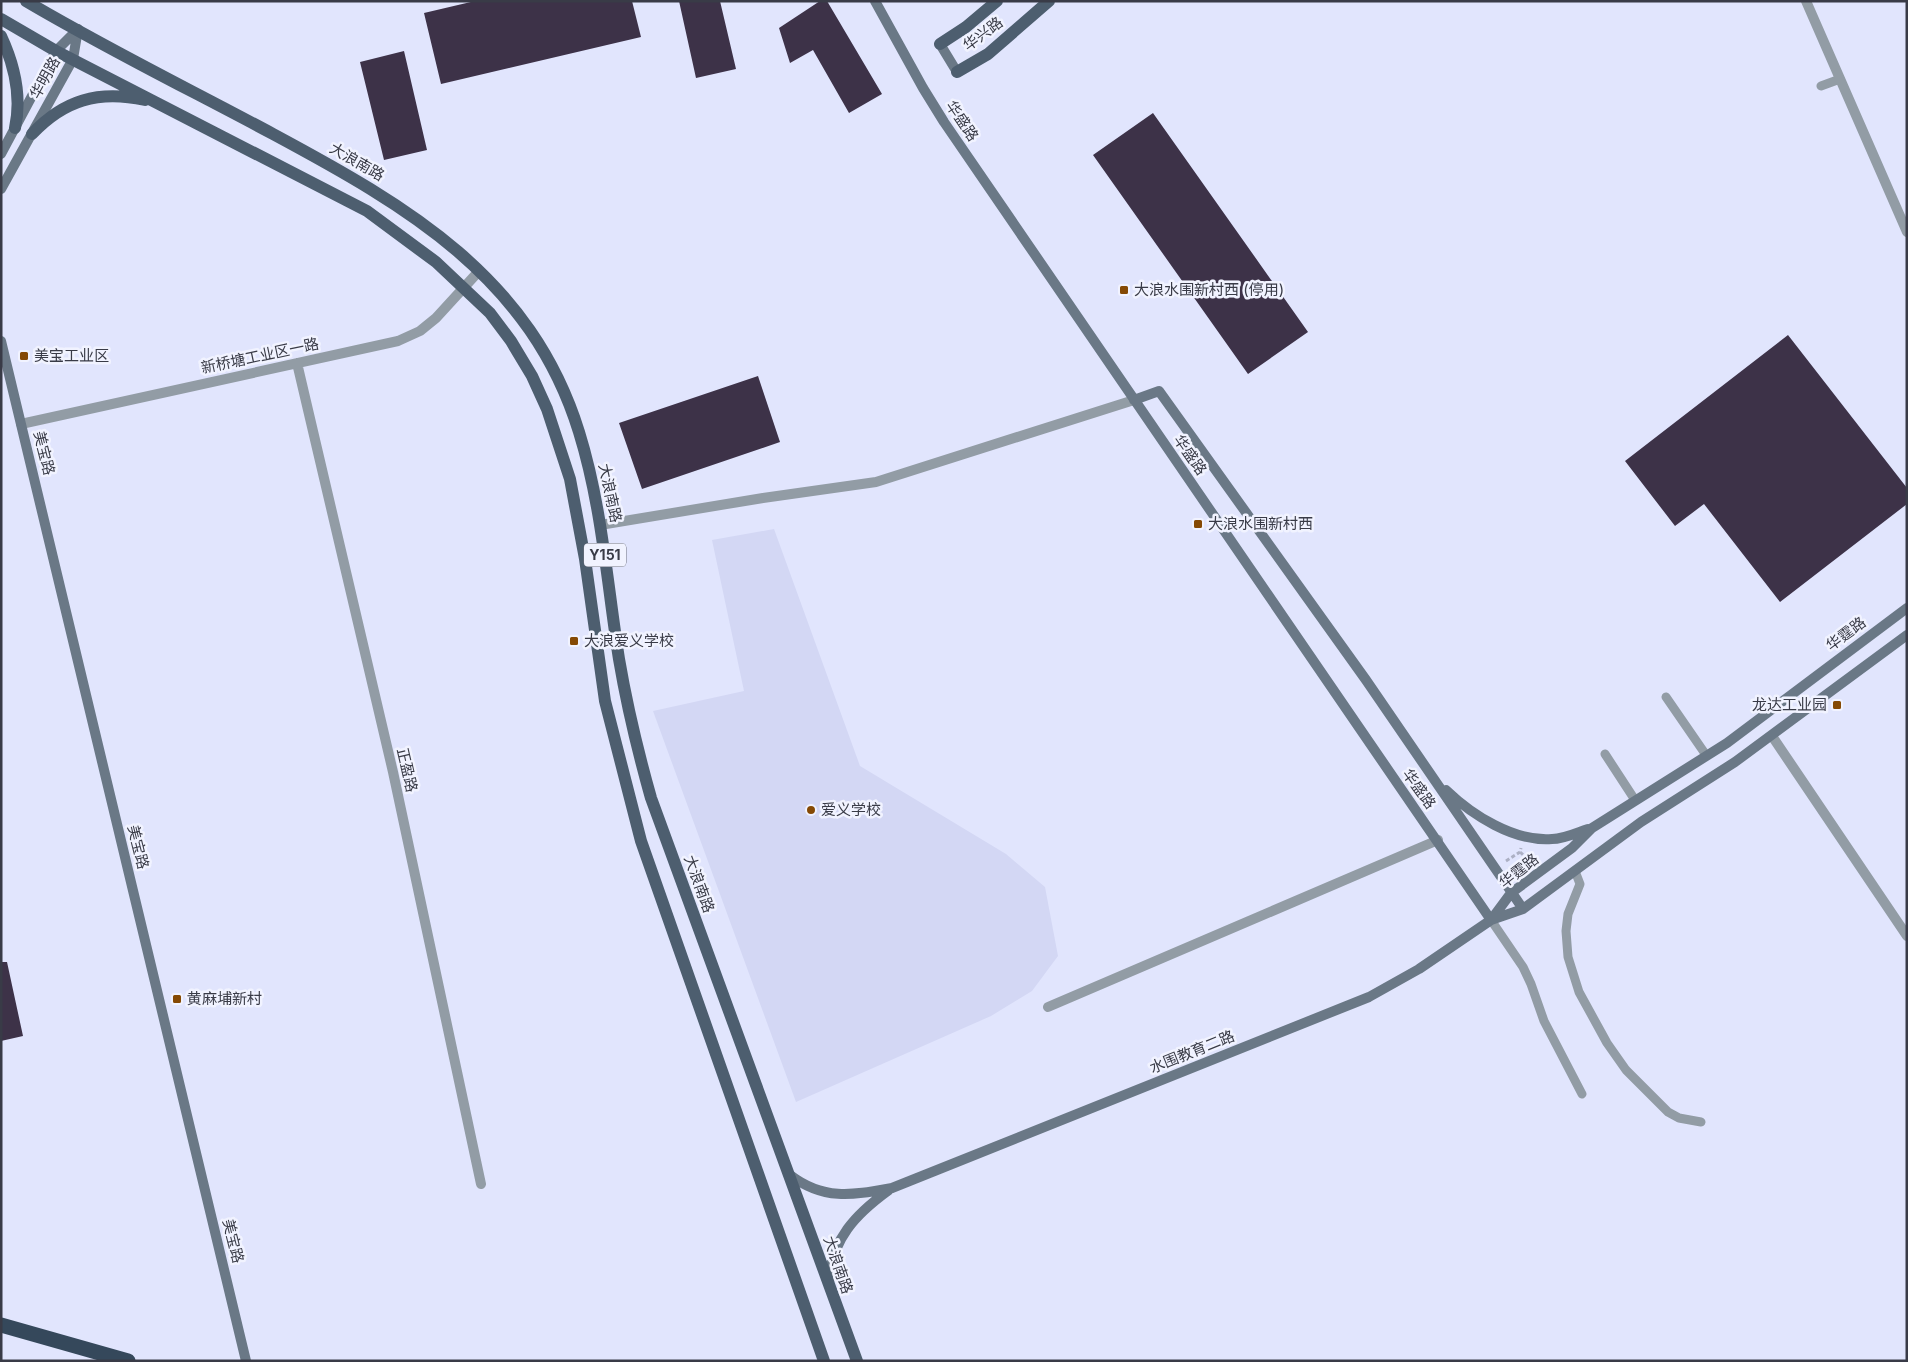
<svg xmlns="http://www.w3.org/2000/svg" width="1908" height="1362" viewBox="0 0 1908 1362" font-family="Inter,'Noto Sans SC',sans-serif">
  <style>
    .built { fill: #d3d7f4 }
    .building { fill: #3d3248 }
    .lines { fill: none; stroke-linecap: round; stroke-linejoin: round }
    .path { stroke: #acb0c4; stroke-width: 3; stroke-dasharray: 4 2.5; stroke-linecap: butt }
    .lane { stroke: #929ca5; stroke-width: 9 }
    .street { stroke: #929ca5; stroke-width: 10 }
    .secondary { stroke: #6a7886; stroke-width: 10 }
    .primary { stroke: #4d5e6f; stroke-width: 12 }
    .highway { stroke: #35485b; stroke-width: 15 }
    .poi-dot { fill: #854904; stroke: #f1f3ff; stroke-width: 2 }
    .labels { text-anchor: middle; stroke-width: 5; stroke-linejoin: round; paint-order: stroke }
    .shield { fill: #f1f3ff; stroke: #70727e; stroke-width: 1 }
    .shield-label { font-size: 14px; font-weight: bold; fill: #393b47 }
    .street-label { font-size: 15px; fill: #393b47; stroke: #f1f3ff }
    .poi-label { font-size: 15px; fill: #393b47; stroke: #f1f3ff; text-anchor: start }
  </style>
  <rect width="100%" height="100%" fill="#e1e5fd"/>
  <path class="built" d="M774,529L860,766L1006,854L1045,887L1058,956L1032,991L991,1016L796,1102L653,711L744,691L712,540Z"/>
  <path class="building" d="M475,1H632L641,37L441,84L424,13Z
    M679,1H720L736,69L696,78Z
    M820,1H827L882,94L849,113L813,50L790,63L779,28Z
    M404,51L427,150L384,160L360,62Z
    M1153,113L1308,332L1248,374L1093,155Z
    M1788,335L1907,488V504L1780,602L1704,504L1675,526L1625,461Z
    M758,376L780,442L642,489L619,423Z
    M1,962H7L23,1036L1,1041Z"/>
  <g class="lines">
    <path class="path" d="M1520,852L1532,863
      M1506,861L1520,852L1521,848"/>
    <path class="lane" d="M1821,86L1840,79
      M1666,697L1706,755
      M1605,754L1635,800
      M1575,871L1580,884L1568,914L1566,931L1568,957L1579,992L1607,1043L1626,1070L1668,1112L1679,1118L1701,1122
      M1491,920L1523,967L1531,984L1544,1021L1582,1094"/>
    <path class="street" d="M1806,1L1907,232
      M297,363L393,772L481,1184
      M21,424L398,341L420,331L436,318L479,271
      M600,525L763,498L876,482L1134,400
      M1772,736L1907,936
      M1048,1007L1438,840"/>
    <path class="secondary" d="M875,1L923,88L944,122L1491,920
      M940,44L957,72
      M1,154L56,51L78,29
      M1,189L73,59L78,29
      M1,341L246,1361
      M1134,400L1159,391L1366,680L1523,909
      M1446,790C1472,815 1514,842 1552,839C1564,839 1576,833 1588,829
      M1491,920L1511,893L1572,848L1592,828L1727,743L1907,608
      M790,1175C824,1201 853,1195 892,1188L1369,997L1419,969L1491,920L1523,909L1641,822L1735,762L1907,635
      M829,1283C831,1239 856,1214 889,1190"/>
    <path class="primary" d="M26,1C107,49 191,90 273,134C407,206 531,277 579,432C602,506 607,583 619,659C627,706 638,752 651,798L857,1361
      M1,19L56,51L367,211L436,262L490,313L511,341L532,376L547,409L570,479L585,559L605,701L641,841L824,1361
      M1,36C14,64 22,96 15,128
      M940,44L966,27L997,1
      M957,72L988,54L1049,1
      M32,134C64,100 98,90 145,100"/>
    <path class="highway" d="M1,1325L128,1361"/>
  </g>
  <g class="poi-dot">
    <rect x="1119" y="285" width="10" height="10" rx="2.5"/>
    <rect x="19" y="351" width="10" height="10" rx="2.5"/>
    <rect x="1193" y="519" width="10" height="10" rx="2.5"/>
    <rect x="569" y="636" width="10" height="10" rx="2.5"/>
    <rect x="1832" y="700" width="10" height="10" rx="2.5"/>
    <circle cx="811" cy="810" r="5"/>
    <rect x="172" y="994" width="10" height="10" rx="2.5"/>
  </g>
  <g class="labels">
    <rect class="shield" x="584" y="543.5" width="42" height="23" rx="4"/>
    <g class="shield-label">
      <text x="605" y="560">Y151</text>
    </g>
    <g class="street-label">
      <text transform="translate(983 34) rotate(-37)" y="5">华兴路</text>
      <text transform="translate(45 78) rotate(-61)" y="5">华明路</text>
      <text transform="translate(962 121) rotate(56)" y="5">华盛路</text>
      <text transform="translate(357 162) rotate(30)" y="5">大浪南路</text>
      <text transform="translate(260 356) rotate(-12)" y="5">新桥塘工业区一路</text>
      <text transform="translate(44 453) rotate(76)" y="5">美宝路</text>
      <text transform="translate(1190 455) rotate(55)" y="5">华盛路</text>
      <text transform="translate(610 493) rotate(78)" y="5">大浪南路</text>
      <text transform="translate(1846 634) rotate(-37)" y="5">华霆路</text>
      <text transform="translate(407 770) rotate(77)" y="5">正盈路</text>
      <text transform="translate(1419 789) rotate(54)" y="5">华盛路</text>
      <text transform="translate(138 847) rotate(76)" y="5">美宝路</text>
      <text transform="translate(1519 871) rotate(-38)" y="5">华霆路</text>
      <text transform="translate(699 884) rotate(70)" y="5">大浪南路</text>
      <text transform="translate(1192 1052) rotate(-22)" y="5">水围教育二路</text>
      <text transform="translate(233 1241) rotate(76)" y="5">美宝路</text>
      <text transform="translate(838 1265) rotate(71)" y="5">大浪南路</text>
    </g>
    <g class="poi-label">
      <text x="1134" y="295">大浪水围新村西 (停用)</text>
      <text x="34" y="361">美宝工业区</text>
      <text x="1208" y="529">大浪水围新村西</text>
      <text x="584" y="646">大浪爱义学校</text>
      <text x="1827" y="710" text-anchor="end">龙达工业园</text>
      <text x="821" y="815">爱义学校</text>
      <text x="187" y="1004">黄麻埔新村</text>
    </g>
  </g>
  <rect width="1908" height="1362" fill="none" stroke="#393b47" stroke-width="5"/>
</svg>
